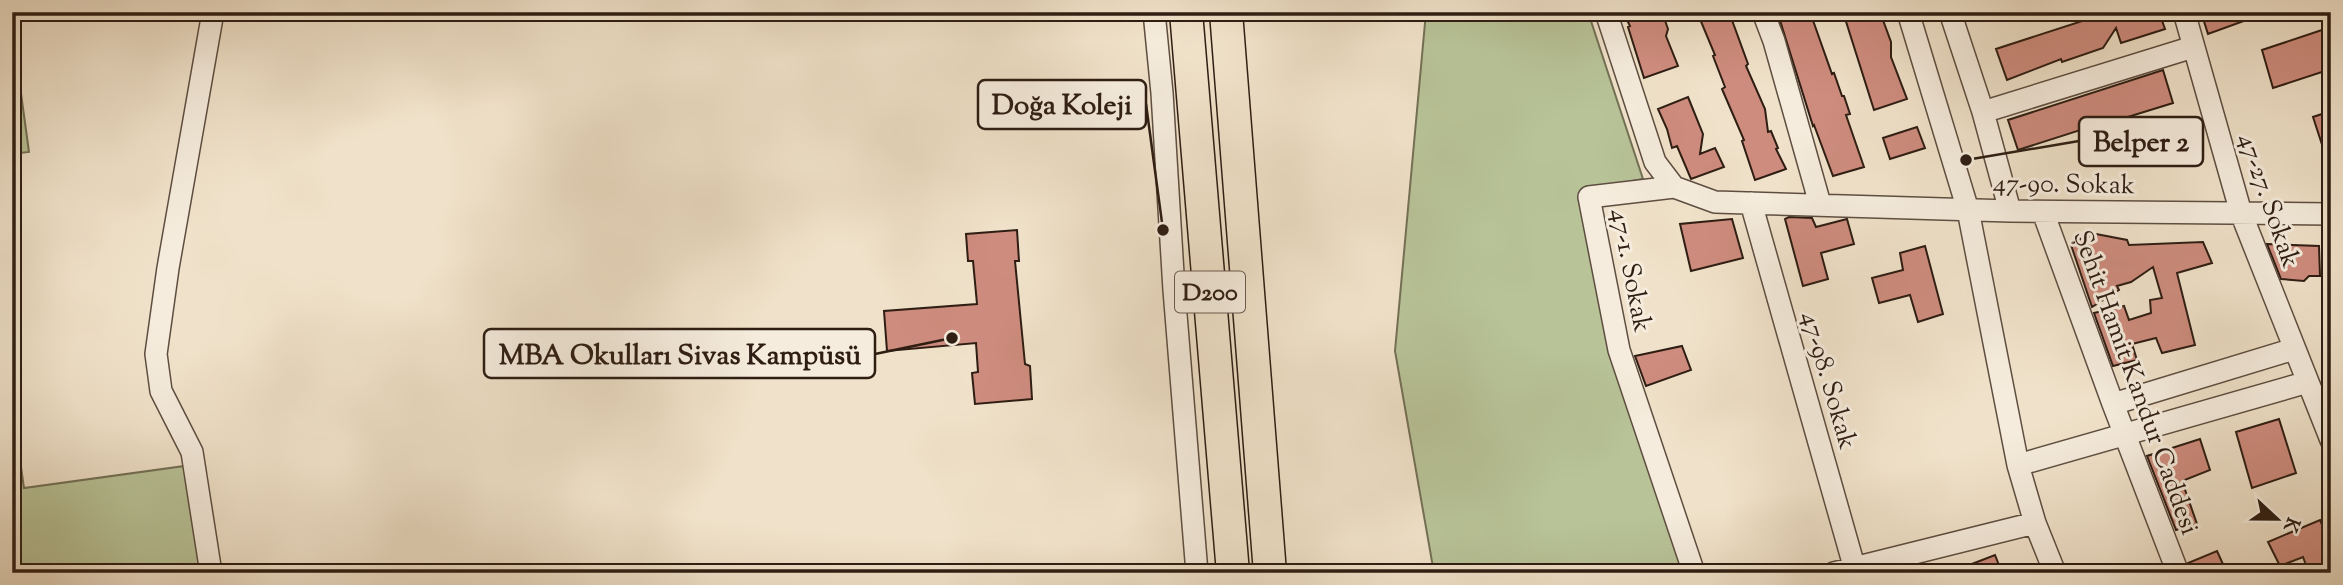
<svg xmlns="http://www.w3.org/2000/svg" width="2343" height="585" viewBox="0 0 2343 585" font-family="'Sorts Mill Goudy',serif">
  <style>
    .green { fill: #b8c398; stroke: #737056; stroke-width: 2 }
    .building { fill: #ce8c7e; stroke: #2e1d13; stroke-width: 2 }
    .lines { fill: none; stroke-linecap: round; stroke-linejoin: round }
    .minor-casing { stroke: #5e4e41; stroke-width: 24 }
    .highway-casing { stroke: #2e1d13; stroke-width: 35 }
    .minor { stroke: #f5ecdd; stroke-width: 21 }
    .highway { stroke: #f0e2ca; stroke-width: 32 }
    .labels { text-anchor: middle; stroke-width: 6; stroke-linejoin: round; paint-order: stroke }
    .shield { fill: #f5ecdd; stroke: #6a5b50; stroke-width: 2 }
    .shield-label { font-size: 24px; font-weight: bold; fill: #2e1d13 }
    .street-label { font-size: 26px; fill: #2e1d13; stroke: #f5ecdd }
    .leader { fill: none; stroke: #2e1d13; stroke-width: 2.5 }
    .callout-dot { fill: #2e1d13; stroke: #f5ecdd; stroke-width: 2.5 }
    .callout { fill: #f5ecdd; stroke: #2e1d13; stroke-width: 2.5 }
    .callout-label { font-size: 28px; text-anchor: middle; font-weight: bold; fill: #2e1d13 }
  </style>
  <rect width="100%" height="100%" fill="#f0e2ca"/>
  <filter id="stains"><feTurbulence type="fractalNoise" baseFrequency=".00286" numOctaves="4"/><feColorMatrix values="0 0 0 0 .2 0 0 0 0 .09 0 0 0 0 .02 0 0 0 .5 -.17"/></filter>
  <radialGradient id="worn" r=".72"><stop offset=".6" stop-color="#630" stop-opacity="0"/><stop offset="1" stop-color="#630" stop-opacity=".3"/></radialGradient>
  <path class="green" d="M1426,12H1588L1643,179L1581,191L1686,573H1434L1395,351Z
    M20,86L29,152L12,154V87Z
    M12,405L24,488L192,465L206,573H12Z"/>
  <path class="building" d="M1623,12H1662L1668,29L1666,36L1678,66L1644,78L1628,27L1630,26Z
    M1697,12H1729L1748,64L1746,66L1765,109L1768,132L1771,131L1778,148L1776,149L1786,169L1755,180L1742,141L1744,140L1722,89L1725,87L1713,56L1715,55Z
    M1783,12H1810L1832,74L1834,73L1842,96H1844L1850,114L1846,115L1864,167L1833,176L1814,125L1813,126L1778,14Z
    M1843,12H1880L1891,42V57L1907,99L1874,110Z
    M2110,12H2159L2165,29L2121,43L2116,28L2103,48L2062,62L2061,59L2007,80L1996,49Z
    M2201,12H2263V14L2208,34Z
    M2331,27V69L2273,88L2262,50Z
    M2163,70L2173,103L2102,125V123L2018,150L2008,120Z
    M1688,97L1703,134L1700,154L1715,148L1724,167L1691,179L1677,146L1672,148L1667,129L1658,109Z
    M2331,111V163H2328L2313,117Z
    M1917,127L1925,148L1890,159L1883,138Z
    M1789,217L1812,218L1816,227L1847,219L1854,244L1821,253L1828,279L1803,286L1785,219Z
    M1732,219L1743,258L1691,271L1680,224Z
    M1017,230L1019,261H1015L1025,364L1030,366L1032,399L975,404L972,373L978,372L976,343L887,351L884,311L977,304L973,261H968L966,234Z
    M2096,234L2127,240L2129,245L2203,242L2212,263L2177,273L2195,345L2162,353L2156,338L2132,344L2137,360L2113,366L2094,313L2124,306L2129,320L2151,313L2150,300L2162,298L2153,267L2131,282L2117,286L2119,290L2092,307L2070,242Z
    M2267,244L2319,246L2320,276H2309L2304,281L2281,279Z
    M1925,246L1943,314L1918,322L1910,295L1879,303L1872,278L1903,270L1900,253Z
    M1682,346L1691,370L1646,386L1635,356Z
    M2279,419L2296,473L2252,488L2236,432Z
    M2200,439L2210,470L2182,481L2197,524L2176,530L2147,456Z
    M2320,520L2331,545V573H2309L2303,557L2280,566L2268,542Z
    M2217,551L2227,573H2191L2188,563Z
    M1995,555L2002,573H1951V572Z"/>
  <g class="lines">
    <defs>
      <path id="minor" d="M1154,12L1162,93L1174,290L1197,573
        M1606,12L1655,162L1674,187L1589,197L1619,350L1694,573
        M1763,12L1774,41L1820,204
        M1908,12L1968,210L2018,465L2035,523L2055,573
        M1950,12L1983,112L2010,211
        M2184,12L2241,213L2331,440
        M1983,112L2193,47
        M1674,187L1715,202L2010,211L2331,214
        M1751,203L1856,573
        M2043,212L2113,404L2178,573
        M2113,404L2294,349
        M2018,465L2308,382
        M211,573L192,452L161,391L156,354L168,268L213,12
        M1834,573L2035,523"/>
      <path id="highway" d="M1186,12L1233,573
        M1226,12L1270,573"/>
    </defs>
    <use href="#minor" class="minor-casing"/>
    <use href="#highway" class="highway-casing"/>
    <use href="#minor" class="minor"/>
    <use href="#highway" class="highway"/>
  </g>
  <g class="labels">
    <rect class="shield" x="1175" y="271.5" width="70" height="41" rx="5"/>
    <g class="shield-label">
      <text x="1210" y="300">D200</text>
    </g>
    <g class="street-label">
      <text transform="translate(2064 183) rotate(1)" y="9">47-90. Sokak</text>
      <text transform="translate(2270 200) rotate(71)" y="9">47-27. Sokak</text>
      <text transform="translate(1632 270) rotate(79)" y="9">47-1. Sokak</text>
      <text transform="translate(1830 380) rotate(74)" y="9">47-98. Sokak</text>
      <text transform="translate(2137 382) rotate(70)" y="9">Şehit Hamit Kandur Caddesi</text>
    </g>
  </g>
  <path class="leader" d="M1163 230L1146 104M1966 160L2079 141M952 338L875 354"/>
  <g class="callout-dot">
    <circle cx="1163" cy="230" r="7"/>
    <circle cx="1966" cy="160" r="7"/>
    <circle cx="952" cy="338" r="7"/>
  </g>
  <g class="callout">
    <rect x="978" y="80" width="168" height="49" rx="7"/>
    <rect x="2079" y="117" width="124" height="49" rx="7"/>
    <rect x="484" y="329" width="391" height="49" rx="7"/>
  </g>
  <g class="callout-label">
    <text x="1062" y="114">Doğa Koleji</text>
    <text x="2141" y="151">Belper 2</text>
    <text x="680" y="364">MBA Okulları Sivas Kampüsü</text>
  </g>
  <rect width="2343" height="585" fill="none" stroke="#f0e2ca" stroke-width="42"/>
  <rect x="14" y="14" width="2315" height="557" fill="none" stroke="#2e1d13" stroke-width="3.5"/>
  <rect x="21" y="21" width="2301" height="543" fill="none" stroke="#2e1d13" stroke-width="2"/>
  <g transform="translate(2277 519) rotate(112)" stroke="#f5ecdd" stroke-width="5" paint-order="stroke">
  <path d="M0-5L12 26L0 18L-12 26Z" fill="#2e1d13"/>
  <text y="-10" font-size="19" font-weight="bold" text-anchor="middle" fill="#2e1d13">K</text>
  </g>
  <rect width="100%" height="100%" filter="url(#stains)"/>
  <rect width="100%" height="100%" fill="url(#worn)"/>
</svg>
